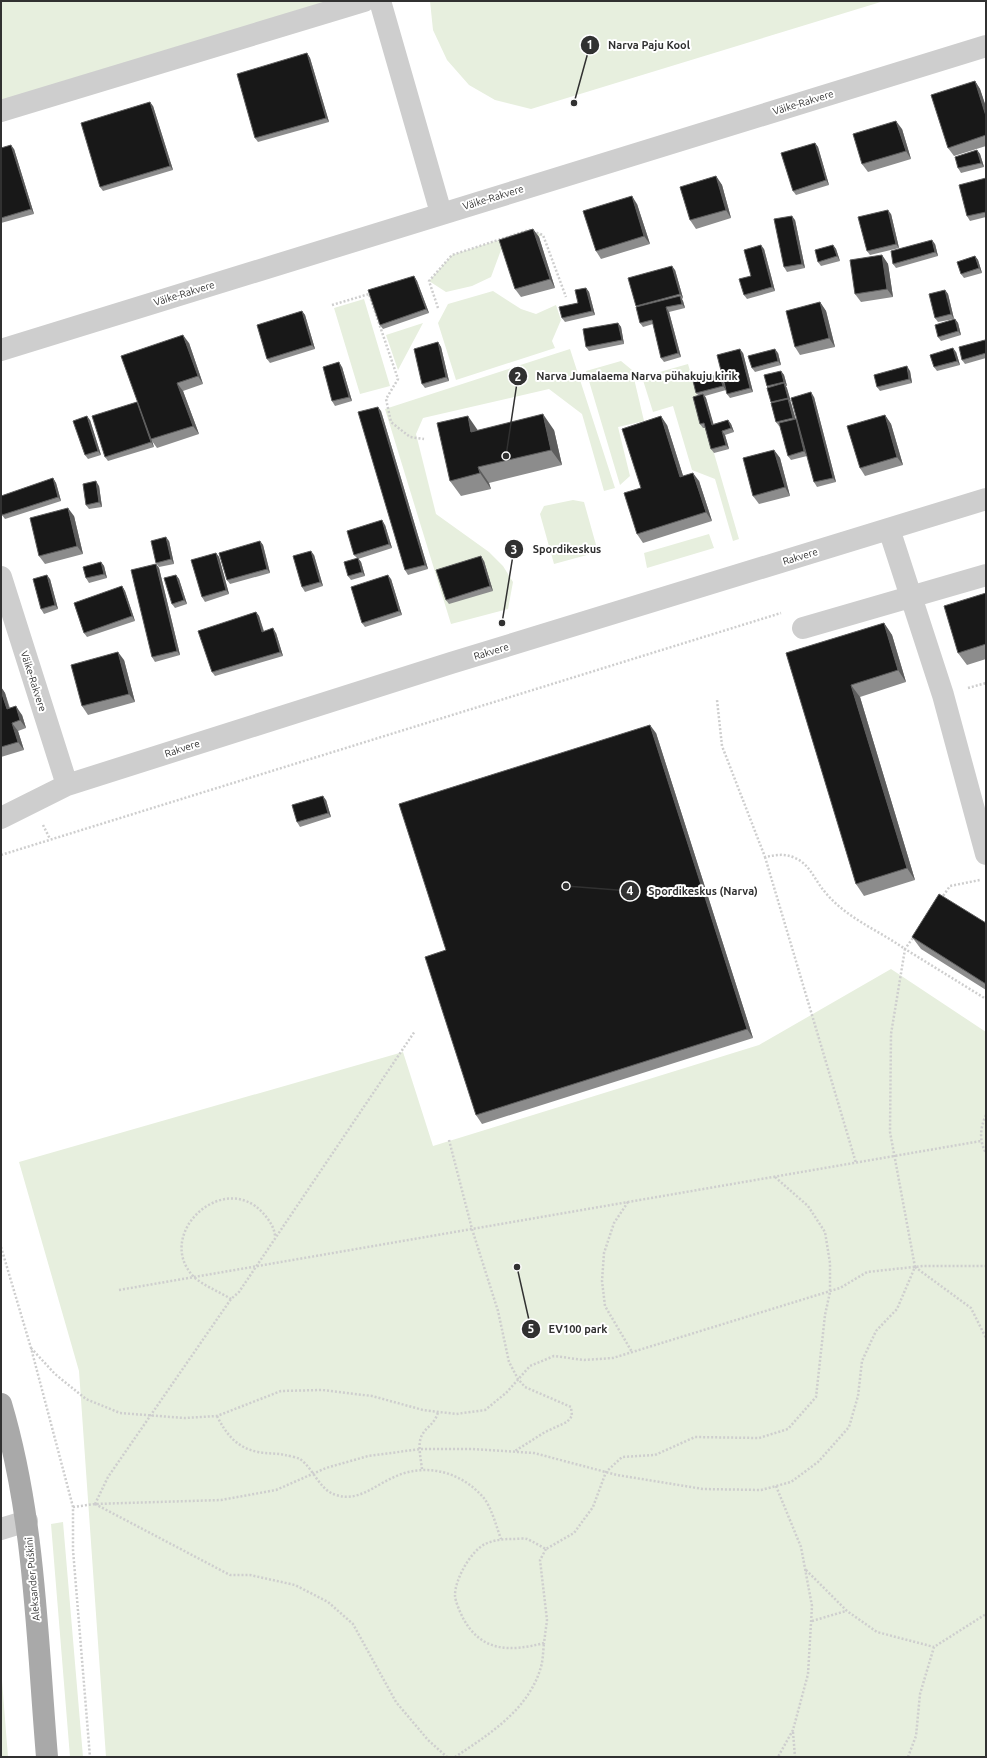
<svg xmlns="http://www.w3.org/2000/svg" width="987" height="1758" viewBox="0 0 987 1758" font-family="Ubuntu,sans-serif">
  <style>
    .green { fill: #e7efde }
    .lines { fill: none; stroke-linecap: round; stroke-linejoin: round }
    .path { stroke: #cecece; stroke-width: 2.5; stroke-dasharray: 2 2; stroke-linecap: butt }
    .minor { stroke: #cecece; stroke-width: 22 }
    .major { stroke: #a9a9a9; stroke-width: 22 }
    .wall { fill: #8c8c8c }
    .shaded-wall { fill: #5d5d5d }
    .building { fill: #181818; stroke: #5d5d5d }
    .labels { text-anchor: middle; stroke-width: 4; stroke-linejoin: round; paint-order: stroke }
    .street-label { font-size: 10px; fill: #313131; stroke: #fff }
    .leader { fill: none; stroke: #313131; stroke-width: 1.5 }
    .callout-dot { fill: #313131; stroke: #fff; stroke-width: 1.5 }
    .mark-label { font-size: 12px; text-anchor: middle; font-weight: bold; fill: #fff }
    .callout-label { font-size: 11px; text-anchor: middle; font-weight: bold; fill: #313131; stroke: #fff; stroke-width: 4; stroke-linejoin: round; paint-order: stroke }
  </style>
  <rect width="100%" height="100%" fill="#fff"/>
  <path class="green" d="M1,1H328L1,103Z
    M430,1H884L531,109L495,100L469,85L447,60L433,30Z
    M529,230L543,235L501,250L491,277L472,286L446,292L429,281L452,255Z
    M493,291L521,309L536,314L556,305L561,320L552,341L555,348L456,380L438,323L448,304Z
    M364,299L390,386L360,394L334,308Z
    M423,323L398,370L386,335Z
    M570,349L615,488L604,491L582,414L549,389L423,418L416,434L436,514L489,552L503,566L513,582L508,609L451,624L385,409Z
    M621,361L632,370L644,421L618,427L630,476L620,485L586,371Z
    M688,364L739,539L733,541L715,479L692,470L673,406L653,412L642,377Z
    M573,500L584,502L598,552L554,564L540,514L544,506Z
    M709,534L714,548L647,568L644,553Z
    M891,969L986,1032V1757H106L79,1371L19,1162L403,1052L433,1146L759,1045Z
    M63,1522L83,1757H70L51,1524Z
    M1,1668L8,1757H1Z"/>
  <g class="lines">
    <path class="path" d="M332,305L369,294L398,379L386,399L391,422L410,437L424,439
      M438,308L429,281L452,255L529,230L543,235L566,297
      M968,688L986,683
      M43,825L50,839
      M1,855L781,613
      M765,857L856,1163
      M941,899L950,886L980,880
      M915,935L905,949L986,999
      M986,1115C980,1128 979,1141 986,1153
      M449,1140L472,1229L498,1311L509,1362L518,1379L525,1387L571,1407L572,1416L567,1422L545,1432L515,1451
      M628,1202L614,1223L604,1253L602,1281L605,1306L632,1352
      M1,1247L31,1348L73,1507V1550L90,1757
      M915,1267L971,1308L986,1338
      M119,1290L981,1141
      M231,1299C220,1292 204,1286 194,1277C153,1235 223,1169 263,1213C269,1220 275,1228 275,1237
      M31,1348L55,1374L86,1399L120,1413L184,1418L217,1416L281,1391L322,1390L372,1396L423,1410L456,1414L485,1410L506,1393L530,1366L554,1356L584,1360L613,1358L840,1288L867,1272L923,1266H986
      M217,1416C226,1434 237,1448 258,1452C267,1454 276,1453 285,1455C289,1456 296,1457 300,1459C314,1469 319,1490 336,1495C358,1502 374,1486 392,1478C424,1462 460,1471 483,1497C492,1508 496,1526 501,1539
      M422,1469C421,1459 417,1444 422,1435C427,1426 435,1424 438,1412
      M776,1486L801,1547L812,1606L808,1674L793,1730L778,1757
      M95,1504L108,1477L231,1299L239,1292L415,1031
      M95,1504L230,1575H250L295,1585L328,1602L353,1624L396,1702L428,1740L447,1757
      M73,1507L95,1504L221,1500L276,1490L326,1468L368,1456L421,1449H473L534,1453L617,1475L703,1489L761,1490L791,1482L818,1462L849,1427L858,1396L862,1361L876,1331L897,1309L915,1267L890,1132L891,1034L905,949C878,930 846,918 825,892C815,881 810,864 795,858C785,853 776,855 765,857L722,746L717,700
      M546,1549L540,1560L547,1620L544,1643C510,1652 481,1652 463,1618C460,1612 455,1601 455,1595C455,1579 471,1551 485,1544C494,1540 503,1539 512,1539C517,1539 523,1538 527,1539C534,1542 540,1546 546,1549L574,1533L593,1507L606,1472L622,1457L655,1455L695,1437L759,1438L788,1429L816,1397L825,1315L830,1292V1263L825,1232L808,1206L775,1177
      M806,1570L847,1611L877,1632L934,1647
      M812,1621L846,1611
      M793,1732L795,1757
      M455,1757C488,1735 527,1711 540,1670C543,1662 543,1652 544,1643
      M908,1757L916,1736L920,1694L934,1647L986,1614"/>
    <path class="minor" d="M380,1L441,213
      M1,111L364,1
      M1,350L986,46
      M889,529L943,695L986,854
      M1,577L67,785
      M803,628L986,575
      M1,818L67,785L451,663L986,499
      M1,1529L27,1521"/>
    <path class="major" d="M1,1404C35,1518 37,1639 47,1757"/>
  </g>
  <path class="wall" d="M307,53L310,58L329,122L258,142L255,138Z
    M975,81L980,89L986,107V146L954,156L948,148Z
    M153,106L173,170L103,191L100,187Z
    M902,129L911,159L868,172L862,164Z
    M815,143L818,147L829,185L796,195L793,191Z
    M1,148L14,149L34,214L1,223Z
    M977,150L980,154L984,167L961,173L958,168Z
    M716,176L722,185L731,218L696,229L690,220Z
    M986,178V217L970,221L967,216Z
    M637,204L650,244L601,259L596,251Z
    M891,214L899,248L870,255L867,251Z
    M795,220L805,268L787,272L784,267Z
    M533,229L539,237L555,288L521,297L515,289Z
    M935,244L938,256L896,268L893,264Z
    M833,245L836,249L840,261L821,266L818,262Z
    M764,249L775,291L747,299L744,295L751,276Z
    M882,255L888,264L893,297L861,302L855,294Z
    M975,256L978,260L982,273L964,278L961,274Z
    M675,270L683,298L682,299L683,301L685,308L669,312L681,357L664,362L661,358L653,324L643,327L640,323L637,307L636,306Z
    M414,276L417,281L429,313L383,329L380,325Z
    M586,288L589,292L595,315L565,322L562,318L578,303Z
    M945,290L948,294L954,319L938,322L935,318Z
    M820,302L826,311L835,347L800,355L795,347Z
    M302,311L305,315L315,349L270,363L267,359Z
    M955,319L958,323L961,335L941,341L938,337Z
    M618,323L621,327L624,344L589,351L586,347Z
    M986,341V358L965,364L962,360Z
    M438,342L441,347L449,381L425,388L422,384Z
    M189,343L203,384L183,391L199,434L157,448L152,441L154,447L108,461L105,457L137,402Z
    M956,352L960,365L937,371L934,367Z
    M743,353L753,392L730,398L727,394Z
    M778,353L781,365L755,372L752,368Z
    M342,367L352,401L335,406L332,401Z
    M781,371L784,375L787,386H786L796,419L797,421L814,397L836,482L817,487L814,482L807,456L791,460L788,456L780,426H779L776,422L767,388V386Z
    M910,371L912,383L880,391L877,387Z
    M719,374L722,378L726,390L705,396L706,398L713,424L728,420L731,424L734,432L725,435L729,449L714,453L711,449L705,428H703L700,424L698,395L696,393Z
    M381,411L428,569L408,575L405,570Z
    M885,415L891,424L903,465L865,476L860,468Z
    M90,420L101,455L88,459L85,455Z
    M667,425L683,476L699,481L712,521L643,543L637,534L641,488Z
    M477,430H554L562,465L489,483L491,489L461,496L450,481Z
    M774,450L780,458L790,496L759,504L753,496Z
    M53,478L56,483L61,501L5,519L2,515Z
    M99,486L102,507L89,509L86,505Z
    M74,516L83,554L45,564L39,556Z
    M385,525L392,548L358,559L361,562L365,576L351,580L348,576L357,558L354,555Z
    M169,541L174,564L159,567L156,563Z
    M260,541L263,545L270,573L230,584L227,580Z
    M216,553L219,557L229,594L205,602L202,597Z
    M314,555L323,586L305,592L302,587Z
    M484,561L493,591L449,604L446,600Z
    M101,562L104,566L107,578L89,583L86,578Z
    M156,564L159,568L180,655L155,662L152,657Z
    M176,575L179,579L187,604L175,608L172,604Z
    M50,579L58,609L44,614L41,609Z
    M391,579L402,615L365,627L362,623Z
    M122,586L125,591L135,621L87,637L84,633Z
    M986,593V659L967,665L958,653Z
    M256,612L259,616L264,631L276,633L283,656L215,676L212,672Z
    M884,623L892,635L906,682L860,697L915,880L864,896L856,884L786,653Z
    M124,660L135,702L88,715L82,706Z
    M1,687L5,693L10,708L22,715L26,728L18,731L24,750L1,757Z
    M656,733L753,1038L482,1124L476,1115Z
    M326,800L331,817L300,827L297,822Z
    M986,923V990L921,949L912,937Z"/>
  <path class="shaded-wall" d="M307,53L310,58L329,122L326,118Z
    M975,81L980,89L986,107V116Z
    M150,102L153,106L173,170L170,166Z
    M896,121L902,129L911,159L906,151Z
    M815,143L818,147L829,185L826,180Z
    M11,145L14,149L34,214L31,209Z
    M977,150L980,154L984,167L981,163Z
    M716,176L722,185L731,218L726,210Z
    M632,196L637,204L650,244L644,236Z
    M888,210L891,214L899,248L896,244Z
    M792,216L795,220L805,268L802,264Z
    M533,229L539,237L555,288L550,279Z
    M932,240L935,244L938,256L935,252Z
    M761,245L764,249L775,291L772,287Z
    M833,245L836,249L840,261L837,256Z
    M882,255L888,264L893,297L887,289Z
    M975,256L978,260L982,273L979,268Z
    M672,266L675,270L683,298L680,294Z
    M414,276L417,281L429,313L426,309Z
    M586,288L589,292L595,315L592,311Z
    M945,290L948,294L954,319L951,314Z
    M680,296L683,301L685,308L682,304Z
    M820,302L826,311L835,347L829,338Z
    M666,307L669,312L681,357L678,353Z
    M302,311L305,315L315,349L312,345Z
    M955,319L958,323L961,335L958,331Z
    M618,323L621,327L624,344L622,340Z
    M183,335L189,343L203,384L198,376Z
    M438,342L441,347L449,381L446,377Z
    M953,348L956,352L960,365L957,361Z
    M740,349L743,353L753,392L750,388Z
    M775,349L778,353L781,365L778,361Z
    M339,362L342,367L352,401L349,397Z
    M907,366L910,371L912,383L909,379Z
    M781,371L784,375L787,386L784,382Z
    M719,374L722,378L726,390L723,386Z
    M177,383L183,391L199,434L193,426Z
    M784,383L787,388L791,402L788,398Z
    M811,392L814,397L836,482L833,478Z
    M703,394L706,398L715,429L712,425Z
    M788,399L791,403L796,422L793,418Z
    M138,401L151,439L152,441L154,447L151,442Z
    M378,407L381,411L428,569L425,565Z
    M543,414L554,430L562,465L551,450Z
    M885,415L891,424L903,465L897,457Z
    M87,416L90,420L101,455L98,451Z
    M468,416L479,432H471Z
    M661,416L667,425L686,485L680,477Z
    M796,419L799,423L807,456L804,451Z
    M728,420L731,424L734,432L731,428Z
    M722,431L725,435L729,449L726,445Z
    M774,450L780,458L790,496L785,487Z
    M478,467L489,483L491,489L480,473Z
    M693,473L699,481L712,521L706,512Z
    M53,478L56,483L61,501L58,497Z
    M96,481L99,486L102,507L99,502Z
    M68,508L74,516L83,554L77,546Z
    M382,520L385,525L392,548L389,544Z
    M166,537L169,541L174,564L171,559Z
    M260,541L263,545L270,573L267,569Z
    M311,551L314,555L323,586L320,582Z
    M216,553L219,557L229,594L226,590Z
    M481,556L484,561L493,591L490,586Z
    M358,558L361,562L365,576L362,572Z
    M101,562L104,566L107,578L104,574Z
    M156,564L159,568L180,655L177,651Z
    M47,575L50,579L58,609L55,605Z
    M176,575L179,579L187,604L184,600Z
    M388,575L391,579L402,615L399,611Z
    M122,586L125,591L135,621L132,616Z
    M256,612L259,616L265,636L262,632Z
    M884,623L892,635L906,682L898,670Z
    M273,628L276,633L283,656L280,652Z
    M118,652L124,660L135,702L129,694Z
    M851,685L860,697L915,880L907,868Z
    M1,687L5,693L12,718L7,709L1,691Z
    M16,706L22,715L26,728L20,720Z
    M12,723L18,731L24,750L18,742Z
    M650,725L656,733L753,1038L747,1029Z
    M323,796L326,800L331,817L328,813Z"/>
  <path class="building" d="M307,53L326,118L255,138L237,74Z
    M975,81L986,116V135L948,148L931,95Z
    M150,102L170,166L100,187L81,123Z
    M896,121L906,151L862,164L853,134Z
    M815,143L826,180L793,191L781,153Z
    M11,145L31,209L1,218V148Z
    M977,150L981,163L958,168L955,157Z
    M716,176L726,210L690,220L680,187Z
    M986,178V212L967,216L959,185Z
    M632,196L644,236L596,251L583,211Z
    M888,210L896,244L867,251L858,217Z
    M792,216L802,264L784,267L774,219Z
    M533,229L550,279L515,289L499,240Z
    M932,240L935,252L893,264L891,251Z
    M761,245L772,287L744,295L739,279L751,276L744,250Z
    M833,245L837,256L818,262L815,250Z
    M882,255L887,289L855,294L850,260Z
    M975,256L979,268L961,274L957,262Z
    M672,266L680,294L636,306L628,278Z
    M414,276L426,309L380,325L368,290Z
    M586,288L592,311L562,318L559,307L578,303L575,290Z
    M945,290L951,314L935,318L929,294Z
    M680,296L682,304L666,307L678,353L661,358L652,320L640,323L636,307Z
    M820,302L829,338L795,347L786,311Z
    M302,311L312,345L267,359L257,325Z
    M955,319L958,331L938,337L935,325Z
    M618,323L622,340L586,347L583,329Z
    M183,335L198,376L177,383L193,426L151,439L121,356Z
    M985,340L986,342V353L962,360L959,347Z
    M438,342L446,377L422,384L414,349Z
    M953,348L957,361L934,367L930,355Z
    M740,349L750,388L727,394L717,355Z
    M775,349L778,361L752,368L748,356Z
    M339,362L349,397L332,401L323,367Z
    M907,366L909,379L877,387L874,375Z
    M781,371L784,382L767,386L764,375Z
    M719,374L723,386L696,393L693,381Z
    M784,383L788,398L771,402L767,388Z
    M811,392L833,478L814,482L791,398Z
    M703,394L712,425L728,420L731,428L722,431L726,445L711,449L704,423L700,424L693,397Z
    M788,399L793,418L776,422L771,403Z
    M137,402L151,442L105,457L92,416Z
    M378,407L425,565L405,570L358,412Z
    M543,414L551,450L478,467L480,473L450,481L437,423L468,416L471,432Z
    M885,415L897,457L860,468L847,426Z
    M87,416L98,451L85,455L73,421Z
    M661,416L680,477L693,473L706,512L637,534L624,493L641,488L622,429Z
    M796,419L804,451L788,456L779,423Z
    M774,450L785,487L753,496L743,458Z
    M53,478L58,497L2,515L1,511V496Z
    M96,481L99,502L86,505L83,484Z
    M68,508L77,546L39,556L30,518Z
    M382,520L389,544L354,555L347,531Z
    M166,537L171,559L156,563L151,541Z
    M260,541L267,569L227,580L219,553Z
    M311,551L320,582L302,587L293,556Z
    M216,553L226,590L202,597L191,560Z
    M481,556L490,586L446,600L436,570Z
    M358,558L362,572L348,576L344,562Z
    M101,562L104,574L86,578L83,567Z
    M156,564L177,651L152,657L131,570Z
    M47,575L55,605L41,609L33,579Z
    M176,575L184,600L172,604L164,578Z
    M388,575L399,611L362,623L351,587Z
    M122,586L132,616L84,633L74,603Z
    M986,593V644L958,653L944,606Z
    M256,612L262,632L273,628L280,652L212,672L198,631Z
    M884,623L898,670L851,685L907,868L856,884L786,653Z
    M118,652L129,694L82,706L71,665Z
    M1,691L7,709L16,706L20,720L12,723L18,742L1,747Z
    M650,725L747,1029L476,1115L425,957L446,950L399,804Z
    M323,796L328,813L297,822L292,805Z
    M939,894L986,923V984L912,937Z"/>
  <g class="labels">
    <g class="street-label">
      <text transform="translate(803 102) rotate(-17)" y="4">Väike-Rakvere</text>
      <text transform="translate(493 197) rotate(-17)" y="4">Väike-Rakvere</text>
      <text transform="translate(184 293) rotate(-17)" y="4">Väike-Rakvere</text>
      <text transform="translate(800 556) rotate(-17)" y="4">Rakvere</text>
      <text transform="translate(491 651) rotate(-17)" y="4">Rakvere</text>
      <text transform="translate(34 681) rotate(72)" y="4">Väike-Rakvere</text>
      <text transform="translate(182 748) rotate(-18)" y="4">Rakvere</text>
      <text transform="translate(32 1579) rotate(-95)" y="4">Aleksander Puškini</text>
    </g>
  </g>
  <path class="leader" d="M574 103L590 45M506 456L518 376M502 623L514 549M566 886L630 891M517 1267L531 1329"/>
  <g class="callout-dot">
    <circle cx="574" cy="103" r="4"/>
    <circle cx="506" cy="456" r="4"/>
    <circle cx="502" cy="623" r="4"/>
    <circle cx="566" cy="886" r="4"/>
    <circle cx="517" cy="1267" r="4"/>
    <circle cx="590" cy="45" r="10"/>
    <circle cx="518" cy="376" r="10"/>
    <circle cx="514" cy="549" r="10"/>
    <circle cx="630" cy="891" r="10"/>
    <circle cx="531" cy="1329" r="10"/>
  </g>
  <g class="mark-label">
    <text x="590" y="49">1</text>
    <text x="518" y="381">2</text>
    <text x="514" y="554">3</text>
    <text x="630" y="895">4</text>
    <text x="531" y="1333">5</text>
  </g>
  <g class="callout-label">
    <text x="649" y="49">Narva Paju Kool</text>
    <text x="637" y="380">Narva Jumalaema Narva pühakuju kirik</text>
    <text x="567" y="553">Spordikeskus</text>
    <text x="703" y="895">Spordikeskus (Narva)</text>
    <text x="578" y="1333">EV100 park</text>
  </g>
  <rect width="987" height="1758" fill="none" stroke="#313131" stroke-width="4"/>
</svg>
